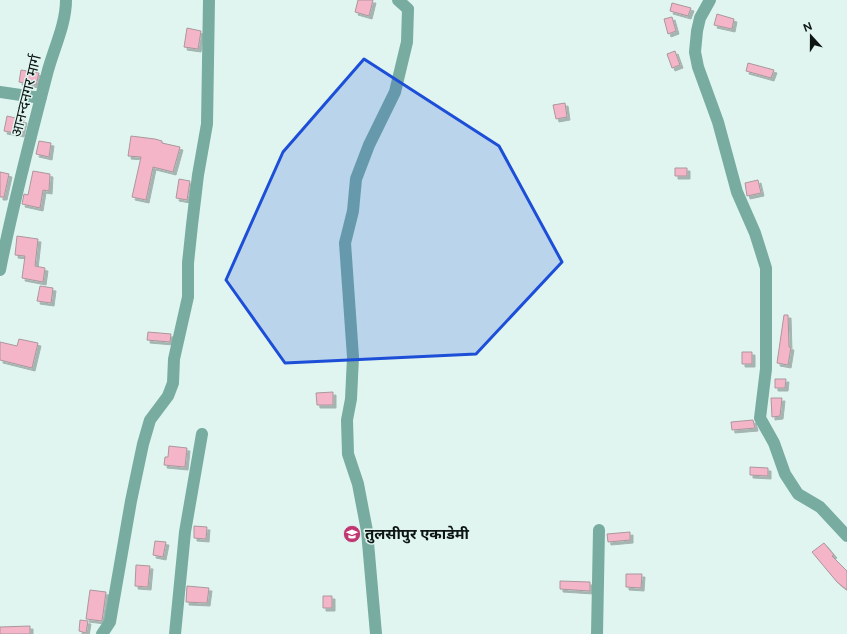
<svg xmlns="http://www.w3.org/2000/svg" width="847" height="634" viewBox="0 0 847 634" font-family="Figtree,'Noto Sans Devanagari',sans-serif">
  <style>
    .building { fill: #f4b5c8; stroke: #aa979c; filter: url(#shadow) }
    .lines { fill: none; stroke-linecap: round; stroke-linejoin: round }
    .minor { stroke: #78aca0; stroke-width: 12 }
    .marked { fill: #1d4ed8; fill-opacity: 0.2; stroke: #1d4ed8; stroke-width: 3; stroke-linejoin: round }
    .labels { text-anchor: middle; stroke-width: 3; stroke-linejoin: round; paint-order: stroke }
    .street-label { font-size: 15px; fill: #0d1513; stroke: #e0f5f0 }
    .poi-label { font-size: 15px; font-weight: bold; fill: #0d1513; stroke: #e0f5f0; text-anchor: start }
  </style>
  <defs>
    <filter id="shadow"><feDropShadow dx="3" dy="3" stdDeviation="0" flood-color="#0004"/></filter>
  </defs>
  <rect width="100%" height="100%" fill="#e0f5f0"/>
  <path class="building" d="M358,0H373L369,16L355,12Z
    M672,3L691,8L688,16L670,11Z
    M717,14L734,19L732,29L714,25Z
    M672,17L676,31L668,34L664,19Z
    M187,28L201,31L198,49L184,47Z
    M675,51L680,65L672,68L667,54Z
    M748,63L774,70L771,78L746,71Z
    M21,70L39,73L36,85L19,82Z
    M565,103L567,117L556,119L553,105Z
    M7,116L24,120L21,134L4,131Z
    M131,136L155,139L162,141V143L180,147L173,172L153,167L146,200L132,197L141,157L128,156Z
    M39,141L51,143L49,157L36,154Z
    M675,168H687V176H675Z
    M33,171L50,174L49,191L43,190L40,208L22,204L24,194L28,195Z
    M0,172L9,174L4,197H0Z
    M179,179L190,181L187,200L176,198Z
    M758,180L761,193L747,196L745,183Z
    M17,236L38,239L35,266L45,268L43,282L22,278L25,256L15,255Z
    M40,286L53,288L51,303L37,301Z
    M784,315H788L789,347H791L788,365L777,363Z
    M148,332L171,334L170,342L147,340Z
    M19,339L38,343L32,368L0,360V342L17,346Z
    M742,352H752V364H742Z
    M775,379H786L785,388H775Z
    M333,392V405H317L316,393Z
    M771,398H782L780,416L772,417Z
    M753,420L755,428L732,430L731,422Z
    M169,446L187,448L185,467L164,465L165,457H168Z
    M750,467L768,468V476L750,475Z
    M194,526L207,527L206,539L194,538Z
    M630,532V540L608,542L607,534Z
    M155,541L166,542L163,557L153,555Z
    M824,543L834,555L832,556L847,571V590L837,582L812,552Z
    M136,565L150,566L148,587L135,586Z
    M626,574H642L641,588L626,587Z
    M560,581L590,582V591L560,589Z
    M187,586L209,588L207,603L186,602Z
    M90,590L106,592L102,621L86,619Z
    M323,596H332V608H323Z
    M80,620L88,621L86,633L79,631Z
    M30,626V634H0V627Z"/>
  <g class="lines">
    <path class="minor" d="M710,0L700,18L697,31L695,52L698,67L718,122L737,192L755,233L766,268V369L760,418L774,443L785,474L798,494L820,507L847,536
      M0,92L41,98
      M0,270C13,204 30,139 47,74C53,50 66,25 66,0
      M102,634L110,622L131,501L143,444L150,420L168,396L173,383L174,359L188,297V263L192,225L198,175L207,124L209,0
      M175,634L185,532L202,434
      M376,634L367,531L358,484L348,454L347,420L351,399L353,357L345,243L353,211L356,179L369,145L395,92L407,42L408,9L398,0
      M597,634L599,530"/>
  </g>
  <path class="marked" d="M364,59L499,146L562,262L476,354L285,363L226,280L283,152Z"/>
  <defs>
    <symbol id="school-disc" viewBox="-11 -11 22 22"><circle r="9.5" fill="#c13771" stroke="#e0f5f0"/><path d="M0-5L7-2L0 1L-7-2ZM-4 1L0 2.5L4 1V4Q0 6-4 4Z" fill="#fff"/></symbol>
  </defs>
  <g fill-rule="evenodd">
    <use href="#school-disc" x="342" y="524" width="20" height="20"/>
  </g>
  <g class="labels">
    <g class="street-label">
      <text transform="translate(26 96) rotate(-76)" y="5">आनन्दनगर मार्ग</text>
    </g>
    <g class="poi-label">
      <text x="365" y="539">तुलसीपुर एकाडेमी</text>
    </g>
  </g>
  <g transform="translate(811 36) rotate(339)" stroke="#e0f5f0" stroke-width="3" paint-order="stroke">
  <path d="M0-3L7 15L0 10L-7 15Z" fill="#0d1513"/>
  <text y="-6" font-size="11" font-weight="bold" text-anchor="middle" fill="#0d1513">N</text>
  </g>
</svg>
